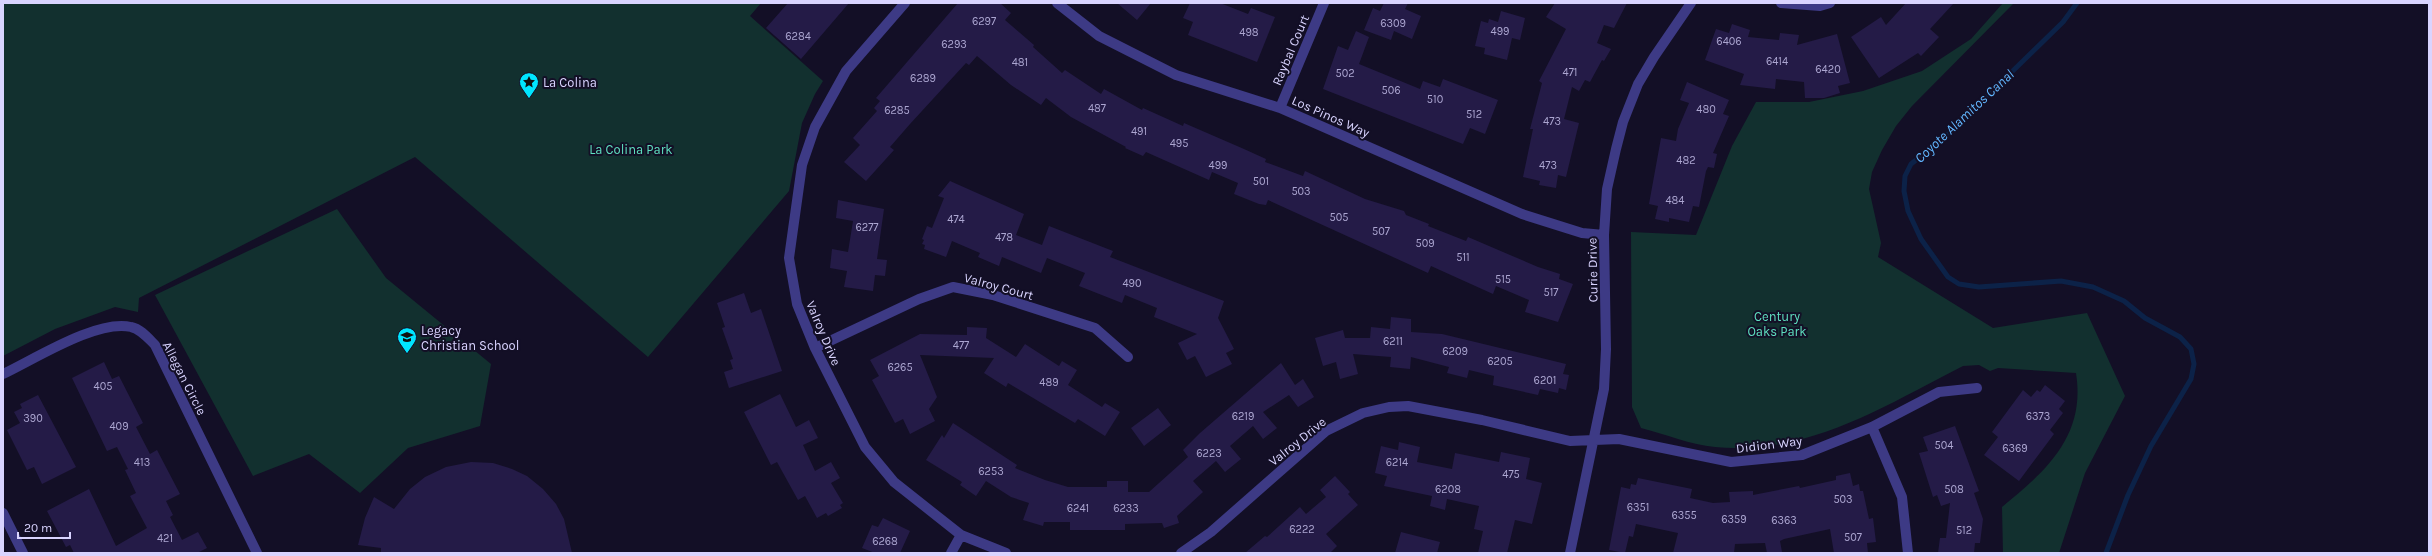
<svg xmlns="http://www.w3.org/2000/svg" width="2432" height="556" viewBox="0 0 2432 556" font-family="Karla,sans-serif">
  <style>
    .green { fill: #12302f }
    .lines { fill: none; stroke-linecap: round; stroke-linejoin: round }
    .stream { stroke: #0c2248; stroke-width: 5 }
    .building { fill: #241b47 }
    .minor { stroke: #3d3a85; stroke-width: 10 }
    .labels { text-anchor: middle; stroke-width: 4; stroke-linejoin: round; paint-order: stroke }
    .number-label { font-size: 11px; fill: #aca6d1 }
    .street-label { font-size: 13px; fill: #d9d4ff; stroke: #130f26 }
    .poi-label { font-size: 13px; fill: #d9d4ff; stroke: #130f26; text-anchor: start }
    .park-label { font-size: 13px; fill: #5fe0c0; stroke: #130f26 }
    .water-label { font-size: 14px; font-style: italic; fill: #62b6ff; stroke: #130f26 }
  </style>
  <rect width="100%" height="100%" fill="#130f26"/>
  <path class="green" d="M3,3H761L750,16L823,81L815,94L802,123L789,191L648,357L415,157L139,298L138,312L115,307L55,329L3,356Z
    M2003,3H2014L1912,106L1896,126L1882,150L1872,172L1869,189L1881,243L1878,257L1993,328L2087,313L2125,396L2085,473L2059,553H2003L2002,507C2046,471 2086,436 2076,373L1998,368L1990,371L1979,365L1963,366C1882,407 1810,455 1715,447C1691,445 1665,434 1641,428L1632,407L1631,232L1696,235L1732,146L1756,102H1809L1863,91L1922,71L1971,39Z
    M337,209L386,278L491,364L480,426L408,448L360,493L309,454L253,476L155,295Z"/>
  <g class="lines">
    <path class="stream" d="M2077,3L2063,22L1945,137L1911,164L1905,176L1904,191L1908,211L1921,239L1948,277L1959,284L1979,287L2061,281L2093,287L2124,301L2145,318L2180,337L2191,349L2194,364L2191,379L2151,446L2128,495L2106,553"/>
  </g>
  <path class="building" d="M788,3H849L801,59L766,28Z
    M958,3H1000L1011,13L1005,20L1034,45L1033,47L1062,73L1065,70L1101,94L1104,89L1142,110L1143,108L1183,126L1184,123L1244,149L1266,159L1265,162L1303,176L1305,171L1365,199L1404,211L1406,215L1429,224L1428,226L1466,241L1468,237L1538,267L1560,274L1559,279L1573,284L1558,322L1525,312L1529,300L1496,286L1493,294L1431,266L1428,273L1268,200L1266,205L1259,204L1234,194L1238,183L1212,172L1209,180L1146,152L1143,156L1125,148L1126,147L1071,117L1046,98L1041,105L1011,85L977,56L969,65L966,63L910,124L890,147L894,150L866,181L844,162L860,145L853,138L877,111L874,108L880,101L876,98Z
    M1117,3H1151L1137,20Z
    M1190,3H1220L1248,14L1251,8L1275,17L1257,62L1188,35L1193,22L1183,18Z
    M1384,3H1408L1405,9L1421,16L1412,39L1394,31L1391,40L1364,30L1373,8L1380,11Z
    M1555,3H1627L1614,28L1604,25L1597,43L1611,49L1604,61L1602,60L1590,82L1585,80L1579,91L1572,87L1564,119L1579,123L1566,177L1558,175L1556,188L1539,185L1540,181L1523,177L1533,129H1530L1542,83L1539,81L1566,29L1546,17Z
    M1906,3H1954L1930,29L1939,37L1921,56L1918,53L1879,78L1851,37L1881,17L1886,25Z
    M1501,11L1525,18L1520,40L1512,38L1507,60L1484,54L1485,48L1475,46L1481,21L1488,23L1489,19L1498,22Z
    M1732,24L1750,30L1748,37L1779,40L1780,33L1799,35L1797,45L1837,34L1850,83L1838,86L1840,93L1824,98H1805L1804,82L1776,79L1775,89L1740,85L1744,74L1705,60L1716,29L1729,33Z
    M1356,31L1369,37L1359,64L1420,89L1423,81L1440,87L1443,79L1498,100L1485,134L1470,128L1463,144L1323,89L1338,46L1348,50Z
    M1687,82L1729,100L1723,114L1729,116L1713,153L1717,154L1714,168L1708,167L1706,171L1699,207L1693,206L1689,222L1669,218V222L1655,219L1658,206L1649,204L1661,138L1676,141L1678,129L1689,103L1680,100Z
    M950,181L1024,214L1016,235L1042,245L1049,226L1113,251L1110,257L1224,301L1218,318L1234,349L1226,353L1232,364L1206,377L1195,356L1187,360L1178,343L1197,334L1154,317L1157,308L1125,295L1122,303L1079,286L1085,273L1047,258L1041,273L1002,257L999,266L978,257L980,253L952,241L946,257L924,249L925,245L922,244L924,240L922,239L927,226L932,228L944,198L938,196Z
    M838,200L884,209L877,259L887,260L885,276L875,275L873,291L844,287L847,271L830,268L832,249L848,252L853,221L836,218Z
    M744,293L751,313L761,309L782,371L729,388L724,372L733,369L730,360L733,359L722,328L725,327L717,303Z
    M1391,317L1411,319V332L1442,334L1566,364L1563,374L1569,375L1566,390L1559,388L1558,393L1540,389L1538,395L1493,385L1494,376L1469,370L1467,378L1447,373L1449,367L1411,357L1410,369L1390,367L1391,357L1353,354L1358,374L1340,379L1336,362L1323,366L1315,338L1343,330L1345,338H1370L1371,327L1390,329Z
    M967,327L987,328L986,338L1016,357L1025,344L1059,366L1062,361L1077,370L1068,385L1102,407L1105,403L1120,412L1105,436L1078,419L1075,423L1008,383L1006,387L984,373L994,358L920,355L937,397L929,409L935,421L910,434L903,419L895,423L872,380L879,376L870,360L920,334L967,335Z
    M104,362L112,379L119,376L143,423L136,427L150,454L157,450L180,494L166,501L173,515L170,517L182,540L198,532L207,548L197,553H74L70,545L66,547L47,511L89,489L116,546L147,528L130,496L136,493L125,470L128,469L117,447L107,451L72,378Z
    M1281,363L1295,385L1303,379L1314,397L1298,407L1289,395L1263,412L1277,428L1263,439L1253,426L1230,446L1241,459L1225,472L1216,461L1193,481L1203,492L1177,516L1179,523L1164,528L1162,523L1125,524V530H1070V522H1044L1043,526L1023,520L1029,503L1011,497L986,481L976,496L960,485L962,482L926,460L942,435L944,438L953,423L1017,465L1015,468L1045,480L1068,487H1107V481H1128V492H1149L1188,457L1183,450L1200,433Z
    M2045,385L2065,401L2059,409L2063,413L2050,430L2054,434L2019,481L1984,455L1998,437L1992,432L2023,390L2031,397L2037,390L2040,392Z
    M780,394L796,427L809,420L818,438L803,445L815,471L831,462L840,478L831,483L843,503L840,505L842,508L828,516L826,513L817,518L805,496L798,500L777,462L771,465L744,412Z
    M38,395L76,467L42,484L34,467L27,470L7,430L20,423L14,412L22,408L20,404Z
    M1158,408L1171,425L1144,446L1131,428Z
    M1955,426L1979,491L1974,493L1983,519L1980,543H1975L1974,553H1938L1940,538H1946L1950,503L1941,506L1937,495L1933,497L1919,453L1928,451L1923,437Z
    M1399,442L1420,447L1417,462L1452,469L1455,453L1499,462L1501,452L1530,458L1526,479L1542,483L1532,524L1515,520L1507,553H1478L1483,531L1474,529L1479,506L1447,499L1445,510L1430,506L1432,496L1384,486L1387,476L1375,473L1381,446L1398,450Z
    M471,462L493,463L512,469L527,476L543,489L556,504L564,519L572,553H381V548L358,545L365,518L374,497L394,509L410,489L425,477L446,467Z
    M1850,473L1853,486L1859,484L1860,491H1863L1869,519L1873,518L1876,542L1867,543L1868,553H1834L1830,529L1784,539L1780,541L1782,552L1775,553H1767L1765,543L1735,544L1734,553H1673L1678,533L1636,524L1633,537L1629,536L1625,553L1609,550L1621,487L1630,489L1631,484L1636,485L1638,478L1692,489L1690,498L1713,503L1730,502L1729,492L1753,491V495L1799,486L1800,488L1836,480V476Z
    M1335,476L1350,492L1348,494L1358,505L1326,534L1337,546L1330,553H1245L1265,536L1267,537L1300,507L1306,514L1326,497L1320,490Z
    M883,518L910,531L900,553H875L862,548L872,525L878,527Z
    M1401,532L1440,542L1437,553H1395Z"/>
  <g class="lines">
    <path class="minor" d="M905,3L846,71L815,127L802,165L789,258L797,304L815,348L865,447L894,482L961,535L1006,553
      M1057,3L1099,36L1176,75L1280,108L1522,214L1582,233L1604,235
      M1781,3L1820,6L1830,3
      M1280,108L1324,3
      M815,348L919,299L953,287L993,295L1095,328L1128,357
      M3,374C35,359 97,319 131,327C141,329 148,338 155,345L257,553
      M1872,427L1902,497L1908,553
      M3,513L23,553
      M951,553L961,535
      M1181,553L1211,532L1326,431L1363,413L1389,407L1408,406L1482,420L1570,441L1619,439L1731,462L1802,455L1872,427L1939,392L1977,388
      M1570,553L1604,389L1606,349L1604,235L1607,189L1616,149L1623,122L1638,84L1654,57L1691,3"/>
  </g>
  <defs>
    <symbol id="sight-pin" viewBox="-11 -11 22 30"><path d="M0 17L-7.5 6A9.5 9.5 0 1 1 7.5 6Z" fill="#00e5ff" stroke="#130f26"/><path d="M0-6L1.8-2.2L6-1.7L2.9 1.2L3.7 5.4L0 3.3L-3.7 5.4L-2.9 1.2L-6-1.7L-1.8-2.2Z" fill="#111"/></symbol>
    <symbol id="school-pin" viewBox="-11 -11 22 30"><path d="M0 17L-7.5 6A9.5 9.5 0 1 1 7.5 6Z" fill="#00e5ff" stroke="#130f26"/><path d="M0-5L7-2L0 1L-7-2ZM-4 1L0 2.5L4 1V4Q0 6-4 4Z" fill="#111"/></symbol>
  </defs>
  <g fill-rule="evenodd">
    <use href="#sight-pin" x="518" y="71" width="22" height="30"/>
    <use href="#school-pin" x="396" y="326" width="22" height="30"/>
  </g>
  <g class="labels">
    <g class="number-label">
      <text x="984" y="25">6297</text>
      <text x="1393" y="27">6309</text>
      <text x="1500" y="35">499</text>
      <text x="1249" y="36">498</text>
      <text x="798" y="40">6284</text>
      <text x="1729" y="45">6406</text>
      <text x="954" y="48">6293</text>
      <text x="1777" y="65">6414</text>
      <text x="1020" y="66">481</text>
      <text x="1828" y="73">6420</text>
      <text x="1570" y="76">471</text>
      <text x="1345" y="77">502</text>
      <text x="923" y="82">6289</text>
      <text x="1391" y="94">506</text>
      <text x="1435" y="103">510</text>
      <text x="1097" y="112">487</text>
      <text x="1706" y="113">480</text>
      <text x="897" y="114">6285</text>
      <text x="1474" y="118">512</text>
      <text x="1552" y="125">473</text>
      <text x="1139" y="135">491</text>
      <text x="1179" y="147">495</text>
      <text x="1686" y="164">482</text>
      <text x="1218" y="169">499</text>
      <text x="1548" y="169">473</text>
      <text x="1261" y="185">501</text>
      <text x="1301" y="195">503</text>
      <text x="1675" y="204">484</text>
      <text x="1339" y="221">505</text>
      <text x="956" y="223">474</text>
      <text x="867" y="231">6277</text>
      <text x="1381" y="235">507</text>
      <text x="1004" y="241">478</text>
      <text x="1425" y="247">509</text>
      <text x="1463" y="261">511</text>
      <text x="1503" y="283">515</text>
      <text x="1132" y="287">490</text>
      <text x="1551" y="296">517</text>
      <text x="1393" y="345">6211</text>
      <text x="961" y="349">477</text>
      <text x="1455" y="355">6209</text>
      <text x="1500" y="365">6205</text>
      <text x="900" y="371">6265</text>
      <text x="1545" y="384">6201</text>
      <text x="1049" y="386">489</text>
      <text x="103" y="390">405</text>
      <text x="1243" y="420">6219</text>
      <text x="2038" y="420">6373</text>
      <text x="33" y="422">390</text>
      <text x="119" y="430">409</text>
      <text x="1944" y="449">504</text>
      <text x="2015" y="452">6369</text>
      <text x="1209" y="457">6223</text>
      <text x="142" y="466">413</text>
      <text x="1397" y="466">6214</text>
      <text x="991" y="475">6253</text>
      <text x="1511" y="478">475</text>
      <text x="1448" y="493">6208</text>
      <text x="1954" y="493">508</text>
      <text x="1843" y="503">503</text>
      <text x="1638" y="511">6351</text>
      <text x="1078" y="512">6241</text>
      <text x="1126" y="512">6233</text>
      <text x="1684" y="519">6355</text>
      <text x="1734" y="523">6359</text>
      <text x="1784" y="524">6363</text>
      <text x="1302" y="533">6222</text>
      <text x="1964" y="534">512</text>
      <text x="1853" y="541">507</text>
      <text x="165" y="542">421</text>
      <text x="885" y="545">6268</text>
    </g>
    <g class="street-label">
      <text transform="translate(1290 50) rotate(-67)" y="5">Raybal Court</text>
      <text transform="translate(1331 116) rotate(24)" y="5">Los Pinos Way</text>
      <text transform="translate(1592 270) rotate(-91)" y="5">Curie Drive</text>
      <text transform="translate(999 286) rotate(15)" y="5">Valroy Court</text>
      <text transform="translate(824 333) rotate(67)" y="5">Valroy Drive</text>
      <text transform="translate(185 378) rotate(63)" y="5">Allegan Circle</text>
      <text transform="translate(1297 441) rotate(-39)" y="5">Valroy Drive</text>
      <text transform="translate(1769 444) rotate(-7)" y="5">Didion Way</text>
    </g>
    <g class="poi-label">
      <text x="543" y="87">La Colina</text>
      <text x="421" y="335">Legacy<tspan x="421" dy="15">Christian School</tspan></text>
    </g>
    <g class="park-label">
      <text x="631" y="154">La Colina Park</text>
      <text x="1777" y="321">Century<tspan x="1777" dy="15">Oaks Park</tspan></text>
    </g>
    <g class="water-label">
      <text transform="translate(1964 116) rotate(-43)" y="5">Coyote Alamitos Canal</text>
    </g>
  </g>
  <rect width="2432" height="556" fill="none" stroke="#d9d4ff" stroke-width="8"/>
  <path d="M18 532v6h52v-6" fill="none" stroke="#d9d4ff" stroke-width="2"/>
  <text x="24" y="532" font-size="12" fill="#d9d4ff" stroke="#130f26" stroke-width="3" paint-order="stroke">20 m</text>
</svg>
